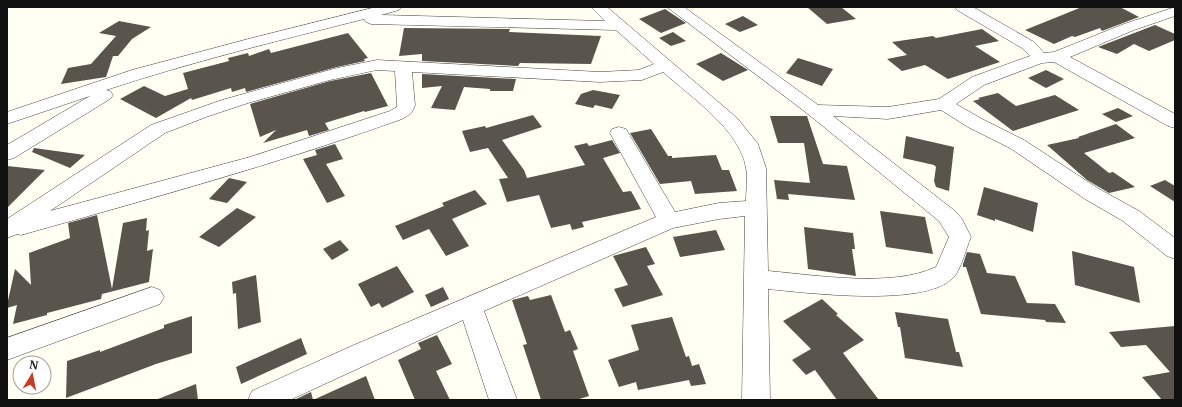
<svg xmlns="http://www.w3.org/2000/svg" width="1182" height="407" viewBox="0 0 1182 407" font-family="Merriweather,serif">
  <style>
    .building { fill: #59544c }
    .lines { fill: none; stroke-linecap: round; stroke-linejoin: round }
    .minor-casing { stroke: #434343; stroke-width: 1 }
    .minor { fill: #fff; fill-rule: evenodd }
  </style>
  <rect width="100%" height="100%" fill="#fffff3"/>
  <path class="building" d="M807,7H841L856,19L827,24Z
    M1082,7H1120L1139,17L1102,31L1100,28L1075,37L1072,36L1054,44L1025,30Z
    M665,9L686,23L661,33L639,19Z
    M743,16L758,25L740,32L725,24Z
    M119,21L151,27L132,39L118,56H113L106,77L61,84L68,68L91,64L116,36L99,33Z
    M1155,25L1175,34V40L1149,51L1134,44L1117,54L1098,47Z
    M404,28L510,29L509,32L601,36L591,64L520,63L518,66L422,61V54L399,56Z
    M982,29L999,41L975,46L1000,62L951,78L948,79L925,65L902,71L887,59L907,55L892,42L933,36L936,38Z
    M673,32L686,41L671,46L659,38Z
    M348,33L368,58L364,59L365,61L337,67L246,92L245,88L232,92L231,88L192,100L191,98L156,118L120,99L144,86L165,96L188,89L183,73L229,61L228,58L248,53L249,56L269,49L271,53Z
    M721,53L748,70L723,81L696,64Z
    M798,58L833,69L822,86L786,73Z
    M1046,70L1064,79L1046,88L1028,78Z
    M371,73L388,106L365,112L364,111L325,123L329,130L309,136L307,130L263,143L276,130L260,137L250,104L330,81Z
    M422,74L516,79L513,91H490V89L464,87L455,110L431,108L442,86L422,88Z
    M593,90L620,95L612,109L595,105L593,108L575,104L581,94Z
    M998,93L1016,106L1055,95L1079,110L1013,131L973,101L980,99L978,98Z
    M1118,108L1133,116L1116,122L1102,114Z
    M533,115L542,127L502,140L524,170L527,178L585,165L574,146L587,143L589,146L612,140L620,153L603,158L623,192L631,191L641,209L582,222L584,227L572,230L570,224L551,228L539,195L507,202L499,179L508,178L488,148L470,152L462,131L485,126L486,128Z
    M770,116H807L823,164L847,166L855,200L788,194L789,200L777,199L774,180L810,183L804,143H778Z
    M1116,124L1135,138L1084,153L1109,173L1113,172L1135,187L1109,193L1087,180L1047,145L1079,138L1078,137Z
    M651,129L668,156H672V158L716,155L722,170H729L737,191L695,194L691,181L660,184L630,133Z
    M906,136L954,147L949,191L936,187L934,181L936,167L934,165L903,158Z
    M335,144L343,159L326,164L345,196L327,203L303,159L317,155L315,150Z
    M34,148L85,155L70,168L32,152Z
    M7,166L45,170L7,208Z
    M229,178L247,182L227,203L209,199Z
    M1165,180L1175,186V202L1150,186Z
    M984,187L1038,203L1033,232L995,219V221L977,215Z
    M475,190L487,204L452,219L469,246L446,256L429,229L403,240L395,226L444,206L442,203Z
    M237,208L256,217L219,247L199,237Z
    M880,211L925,217L933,254L886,247Z
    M97,215L112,289L123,223L147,218L146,231L149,230L147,251L153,249L149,282L102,294L101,299L47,313V315L13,324L17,305L7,308V305L15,269L31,285L29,253L70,238L68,223Z
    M804,227L853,233L855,249H852L856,276L808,269Z
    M716,230L725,250L680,257L673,237Z
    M340,240L349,250L332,260L323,249Z
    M646,247L655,264L647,266L663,295L623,307L614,289L628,285L613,256Z
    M1072,251L1134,267L1140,303L1075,285Z
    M967,252L980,254L987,273L1015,276L1027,303L1055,304L1066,323L1046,322L1045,320L981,314L966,267H963V264Z
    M397,266L414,292L382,308L379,303L371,307L358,284Z
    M256,275L261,322L238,329L236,293L233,294L232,282Z
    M443,287L449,299L431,307L425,295Z
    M551,295L565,332L570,330L578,349L573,351L589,396L576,400H541L523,345L527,344L512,300L528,296L530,300Z
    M822,299L838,314L836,315L864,340L843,353L879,400H837L815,370L806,375L792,360L811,349L783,321Z
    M895,312L948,319L956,352H959L963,367L905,358L900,327H898Z
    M192,316V353L156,364L66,398L67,361L100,350V352L164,328V325Z
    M672,317L686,357L689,356L692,366L699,364L706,384L691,386L689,380L638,390L636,382L619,387L608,360L639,350L631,325Z
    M1175,326V400H1162L1142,377L1170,372L1146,345L1121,347L1109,332Z
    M437,335L452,364L436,371L450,400H415L398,360L421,349L418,343Z
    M301,338L307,354L241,384L236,367Z
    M366,376L375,400H313Z
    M196,384L198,400H158V399Z
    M311,392L313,400H294Z"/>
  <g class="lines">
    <defs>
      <path id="minor" d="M376,7H401L399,10L381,15L605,21L591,7H607L737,118L758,144L766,168L768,271C815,275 892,288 936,267L949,237L939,221L808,114L667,7H684L818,105L888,107L939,99L972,77L1030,56L1022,48L957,10L955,7H973L1034,42L1044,53L1054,52L1124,24L1175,7V16L1134,30L1070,57L1175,114V128L1168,126L1054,62L1042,63L984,85L956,104L982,119L1024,140L1099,189L1139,211L1175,238V259L1167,256L1123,221L1085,199L1010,148L968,127L941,110L888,119L833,116L955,211L962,219L971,237C966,248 961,271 952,279C922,307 808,293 768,289L770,400H742L745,216L719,219L673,228L484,311L517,400H489L463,320L290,400H248L252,391L354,345L656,217L610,133L612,129L619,127L626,129L675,212L719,203L746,201C746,191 748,178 746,168C740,130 691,97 663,72L642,80L600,82L412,72L415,105C413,113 409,115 402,119C277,164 149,199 21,235L17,234L7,238V219L151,125L222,100L337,68L377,60L600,72L639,70L654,64L616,30L371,24L366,22L364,19C277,41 191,62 106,90L110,91L113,95L110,99L14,158L7,160V145L90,96L7,124V112L132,70L252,38ZM377,70L395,71L397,105V107L390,111L250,157L50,211L165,133L206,117L248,103L330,80Z
        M152,287L160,290L164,297L160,304L7,360V338Z"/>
    </defs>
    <use href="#minor" class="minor-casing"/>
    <use href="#minor" class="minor"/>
  </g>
  <rect width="1182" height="407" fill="none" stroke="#101010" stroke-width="16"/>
  <g transform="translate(32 375) rotate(10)"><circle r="19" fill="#ffffff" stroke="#9f9f9f"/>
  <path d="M0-3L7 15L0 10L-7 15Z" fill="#c33e25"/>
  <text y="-6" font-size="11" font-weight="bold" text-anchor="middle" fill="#101010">N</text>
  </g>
</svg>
